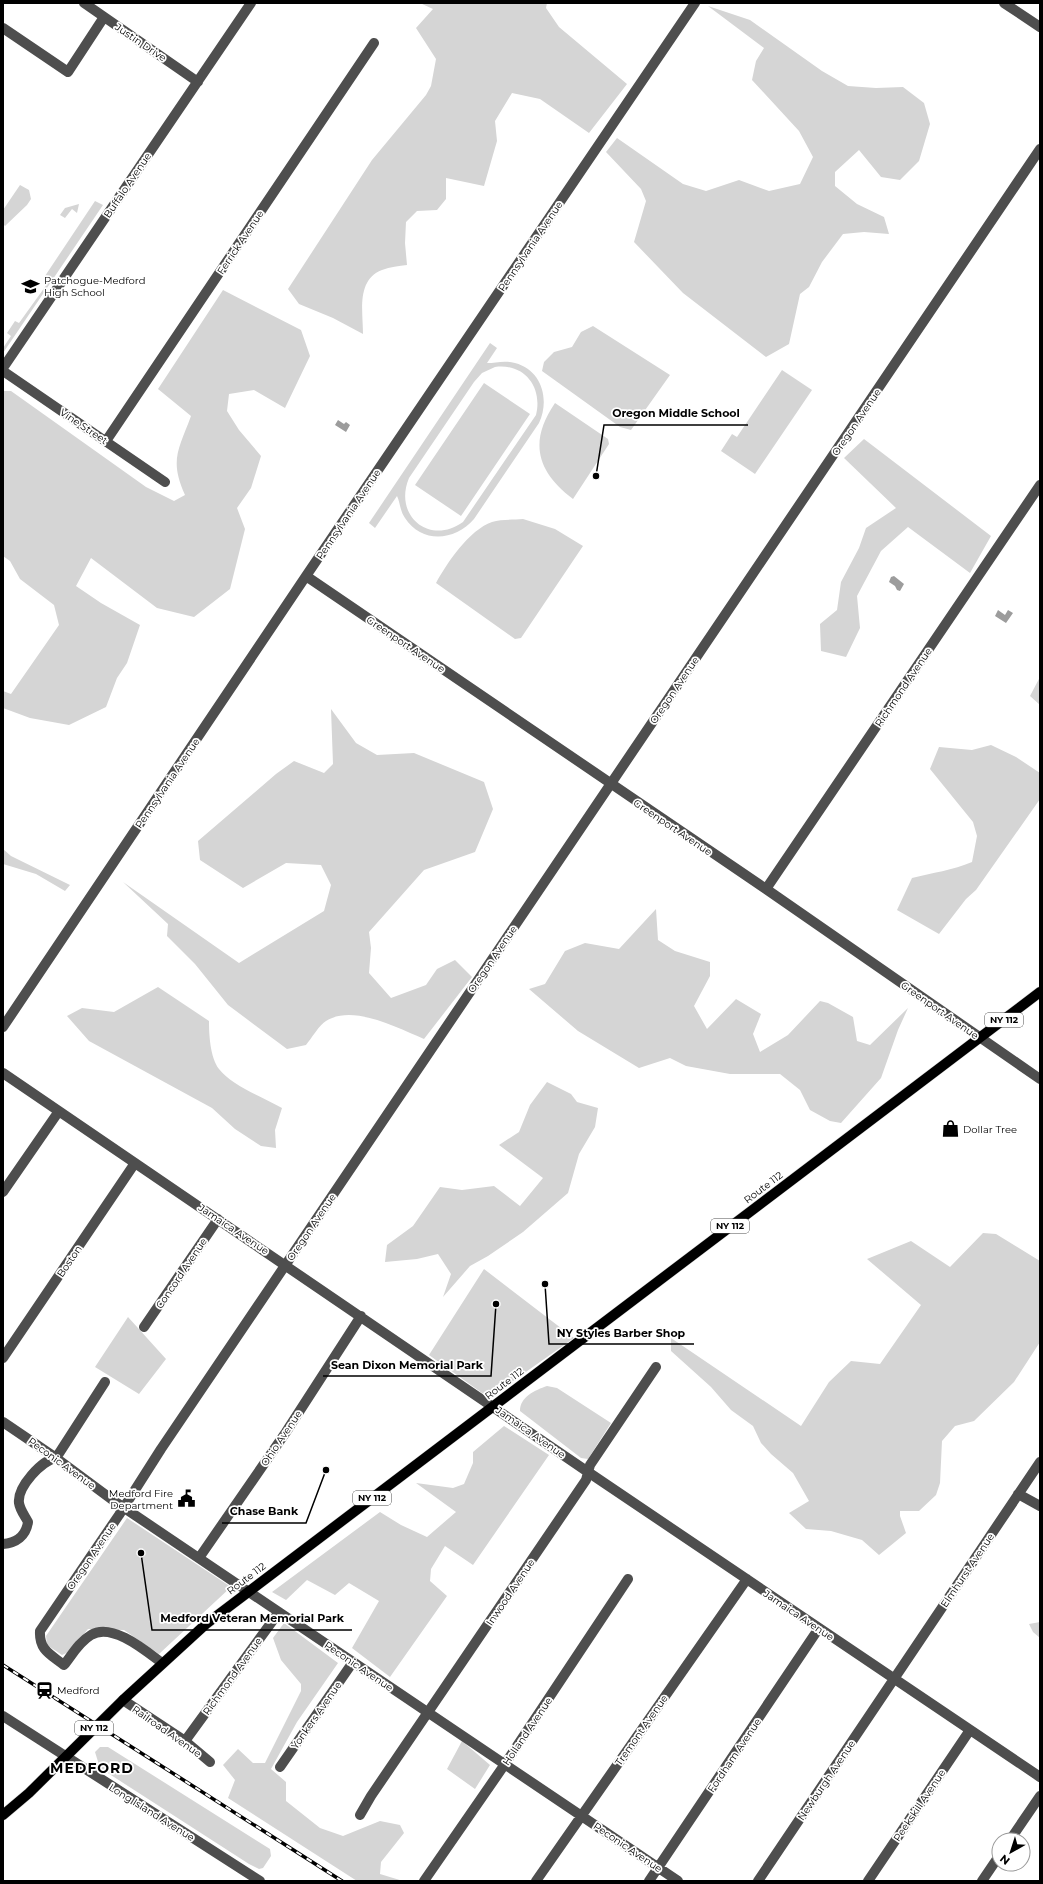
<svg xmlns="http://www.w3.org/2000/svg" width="1043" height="1884" viewBox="0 0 1043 1884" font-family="Montserrat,sans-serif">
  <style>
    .green { fill: #d5d5d5; fill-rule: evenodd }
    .water { fill: #9c9c9c }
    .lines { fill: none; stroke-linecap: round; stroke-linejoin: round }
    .major-casing { stroke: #dbdbdb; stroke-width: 11 }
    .minor { stroke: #4e4e4e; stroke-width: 10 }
    .major { stroke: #000; stroke-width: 10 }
    .rail-casing { stroke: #000; stroke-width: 3.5 }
    .rail { stroke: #fff; stroke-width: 2; stroke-dasharray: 6; stroke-linecap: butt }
    .labels { text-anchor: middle; stroke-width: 3.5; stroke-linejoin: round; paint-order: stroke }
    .shield { fill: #fff; stroke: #4c4c4c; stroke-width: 1 }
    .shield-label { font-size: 9px; font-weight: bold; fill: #000 }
    .street-label { font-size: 10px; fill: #000; stroke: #fff }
    .poi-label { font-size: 10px; fill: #000; stroke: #fff; text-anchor: start }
    .district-label { font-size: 14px; font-weight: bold; letter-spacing: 1px; fill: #000; stroke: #fff }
    .leader { fill: none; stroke: #000; stroke-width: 1.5 }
    .callout-dot { fill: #000; stroke: #fff; stroke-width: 1.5 }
    .callout-label { font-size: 11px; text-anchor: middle; font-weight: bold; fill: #000; stroke: #fff; stroke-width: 3.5; stroke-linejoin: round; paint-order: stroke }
  </style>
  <rect width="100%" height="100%" fill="#fff"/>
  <path class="green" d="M420,3H547L546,8L559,27L627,84L589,133L540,99L512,93L495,121L497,141L484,186L446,178V199L437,210L417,211L406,222L405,243L407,265C399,266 390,267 382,270C356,280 363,312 363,334L333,318L299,304L288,289L372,160L426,95L431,86L436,59L416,28L433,9Z
    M708,6L750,20L822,71L848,86L876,88L903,87L924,103L930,124L919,161L900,180L881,177L859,150L835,172V186L857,204L884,217L889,234L864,232L843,234L822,262L809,287L800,294L789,344L766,357L683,293L634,242L646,201L641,189L606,152L617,138L683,184L706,191L739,180L769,191L800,184L813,157L799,131L752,80L756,61L764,48Z
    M20,185L29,190L31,199L27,205L5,226L3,224V210Z
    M95,201L103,205L3,353V348L11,336L7,333L15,321L19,323L50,280L45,276Z
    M79,204L77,213L72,209L65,218L60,215L65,208Z
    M223,290L301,330L310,356L285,408L254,390L229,394L227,411L239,430L261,456L251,488L237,508L245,529L230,589L194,617L157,608L91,558L76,586L101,603L140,625L127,663L117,678L106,707L69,725L30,718L3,708V691L11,694L59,625L54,605L20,579L10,561L3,556V391H11L146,487L174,501L185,495C169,460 179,449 191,416L158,389Z
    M593,326L670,375L631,430L620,427L542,371L544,362L554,352L572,347L581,332Z
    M490,343L497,348L487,363C496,363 504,360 515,363C542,370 550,400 539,423L474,519C455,541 422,544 405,518C400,511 400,502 397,496L375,528L369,523ZM495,367C524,363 543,387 536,415L463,522C430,546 393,516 409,478L474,382L482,373Z
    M782,370L812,390L755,474L721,451L732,434L737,437Z
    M484,383L530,414L461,516L415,485Z
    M555,403L608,439L609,444L573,499C536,471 529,441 555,403Z
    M864,439L991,536L970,573L908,527L881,551L857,596L860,628L846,657L821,651L820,624L837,610L841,582L859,548L866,528L896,508L844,458Z
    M523,519L555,529L583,546L521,638L515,639L436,583C447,563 469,530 492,522C501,519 514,520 523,519Z
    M1040,677V705L1030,696Z
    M331,709L356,743L377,755L414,753L484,782L493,809L475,852L424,870L369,932L371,948L369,973L391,998L426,985L437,969L455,960L472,977L424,1039C398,1028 353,1004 326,1021C320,1024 311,1039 306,1045L287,1049L228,1005L195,964L167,936L168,924L123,882L239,963L324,911L331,885L321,865L286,863L243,888L200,860L198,841L276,774L294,761L324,773L333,764Z
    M991,745L1016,757L1040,773V799L976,890L966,899L939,934L897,910L912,878C932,873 953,870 972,862L977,836L973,822L930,769L939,747L972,750Z
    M3,849L11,856L70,885L65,891L36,874L3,864Z
    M656,909L658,940L675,951L710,962V976L694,1006L707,1029L736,999L761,1014L753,1034L760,1052L788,1035L820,1001L828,1003L853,1017L857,1041L870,1045L908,1008L898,1030L881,1078L841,1123L830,1121L810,1110L800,1090L780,1074H730L686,1066L670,1058L639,1068L578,1031L529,989L545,984L565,951L585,943L619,949Z
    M158,987L209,1021C209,1034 210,1057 219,1069C231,1085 264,1098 282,1108L275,1130L276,1148L261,1146L235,1129L212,1108L89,1041L67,1016L82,1008L114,1012Z
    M547,1082L571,1094L577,1102L598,1108L595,1127L579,1154L568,1193L523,1232L488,1256L470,1266L443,1297L451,1274L438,1254L417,1259L385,1262L387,1245L413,1226L440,1187L462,1190L494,1186L520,1206L543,1178L499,1145L519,1132L530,1105Z
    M983,1233L996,1234L1040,1261V1342L1014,1382L974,1421L955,1426L942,1441L940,1483L936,1495L919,1511H900V1516L906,1533L879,1555L862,1540L831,1531L806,1529L789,1513L809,1501L793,1473L771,1454L761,1443L753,1426L731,1410L711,1387L671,1351V1338L801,1426L829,1382L851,1361L880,1364L921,1305L867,1259L911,1241L950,1267Z
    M484,1269L574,1338L489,1398L429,1355Z
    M128,1317L166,1359L139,1394L95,1367Z
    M547,1386L557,1388L611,1423L588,1459L581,1458L520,1411C520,1397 535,1390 547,1386Z
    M504,1426L549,1455L473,1565L445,1546L431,1569L430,1581L447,1596L390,1677L352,1648L379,1601L349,1583L335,1595L307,1580L286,1600L272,1592L380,1512L401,1525L427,1537L456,1512L416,1483L453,1488L464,1484L473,1463V1452Z
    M127,1518L231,1587L159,1654L124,1630L88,1629L69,1652L62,1655L47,1645L46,1636Z
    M1040,1622V1638L1033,1632L1029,1624Z
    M284,1623L338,1663L297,1722L271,1769L286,1782V1801L320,1828L343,1836L380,1821L400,1825L404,1833L381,1862L380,1874L403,1881H357L228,1798L235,1780L223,1765L238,1749L253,1763H265L301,1691V1684L281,1660L273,1638Z
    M462,1741L490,1765L475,1789L447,1769Z
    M100,1747H108L270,1849L271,1856L263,1868L259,1869L249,1864L100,1768L95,1752Z"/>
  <path class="water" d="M338,420L344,424L346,422L350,425L346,432L335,425Z
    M894,576L904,584L900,591L897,590L895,586L889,582L891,577Z
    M998,610L1005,615L1008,610L1013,613L1006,623L995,616Z"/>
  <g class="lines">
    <defs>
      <path id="major" d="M3,1815L29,1793L123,1700L206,1624L1040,992"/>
    </defs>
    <use href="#major" class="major-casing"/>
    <path class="minor" d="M84,3L198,82
      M1004,3L1040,27
      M3,28L68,72L104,17
      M3,368L251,3
      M3,371L165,482
      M106,441L374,43
      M306,576L766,889L1040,1079
      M766,889L1040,485
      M3,1027L306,576L695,3
      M3,1073L588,1472L1040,1777
      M3,1192L59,1111
      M144,1327L218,1219
      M3,1358L135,1163
      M3,1422L56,1458L114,1501L678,1881
      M1018,1494L1040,1506
      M3,1544C16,1543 26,1536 28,1522C25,1516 20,1510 19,1503C17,1487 42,1460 56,1458L105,1382
      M199,1558L286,1432L361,1316
      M162,1663C146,1651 112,1622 91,1635C79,1642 72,1655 64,1665C50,1654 39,1650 40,1631L119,1515L161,1449L1040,149
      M123,1700L185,1741L210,1762
      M3,1716L260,1881
      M185,1741L279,1612
      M280,1767L353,1662
      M360,1815L371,1796L586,1480L590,1465L656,1367
      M1010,1840L1040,1796
      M424,1881L505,1764L628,1579
      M536,1881L747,1579
      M649,1881L819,1628
      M758,1881L1040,1462
      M868,1881L970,1730
      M982,1881L999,1856"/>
    <use href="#major" class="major"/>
    <defs>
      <path id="rail" d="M3,1665L342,1881"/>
    </defs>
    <use href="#rail" class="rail-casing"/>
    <use href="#rail" class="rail"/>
  </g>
  <defs>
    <symbol id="school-bare" viewBox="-9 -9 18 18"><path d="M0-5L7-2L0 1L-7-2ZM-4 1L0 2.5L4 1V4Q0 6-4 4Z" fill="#000" stroke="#fff" stroke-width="2.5" paint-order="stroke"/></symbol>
    <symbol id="shop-bare" viewBox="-9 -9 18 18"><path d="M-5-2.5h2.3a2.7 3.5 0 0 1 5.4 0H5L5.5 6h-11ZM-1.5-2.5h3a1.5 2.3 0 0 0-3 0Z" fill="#000" stroke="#fff" stroke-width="2.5" paint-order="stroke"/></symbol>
    <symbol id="civic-bare" viewBox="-9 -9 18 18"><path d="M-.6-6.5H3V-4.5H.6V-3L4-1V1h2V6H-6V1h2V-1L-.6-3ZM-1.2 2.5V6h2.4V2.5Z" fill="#000" stroke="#fff" stroke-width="2.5" paint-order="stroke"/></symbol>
    <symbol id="station-bare" viewBox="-9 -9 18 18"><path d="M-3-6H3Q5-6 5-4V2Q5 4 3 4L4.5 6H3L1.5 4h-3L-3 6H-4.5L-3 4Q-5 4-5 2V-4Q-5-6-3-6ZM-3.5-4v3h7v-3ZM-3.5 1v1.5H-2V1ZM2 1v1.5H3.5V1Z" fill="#000" stroke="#fff" stroke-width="2.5" paint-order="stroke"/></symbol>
  </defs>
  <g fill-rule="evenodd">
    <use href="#school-bare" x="18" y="274" width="25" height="25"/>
    <use href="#shop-bare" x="938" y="1116" width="25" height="25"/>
    <use href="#civic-bare" x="174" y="1486" width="25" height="25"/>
    <use href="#station-bare" x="32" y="1678" width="25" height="25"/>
  </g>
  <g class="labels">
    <g class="shield">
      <rect x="985" y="1013" width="38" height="14" rx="3"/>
      <rect x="711" y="1219" width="38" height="14" rx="3"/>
      <rect x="353" y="1491" width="38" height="14" rx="3"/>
      <rect x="75" y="1721" width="38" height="14" rx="3"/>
    </g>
    <g class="shield-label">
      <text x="1004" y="1023">NY 112</text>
      <text x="730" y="1229">NY 112</text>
      <text x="372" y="1501">NY 112</text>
      <text x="94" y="1731">NY 112</text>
    </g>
    <g class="street-label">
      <text transform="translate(141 42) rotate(34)" y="4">Justin Drive</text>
      <text transform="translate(127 185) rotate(-56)" y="4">Buffalo Avenue</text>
      <text transform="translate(240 242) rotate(-56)" y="4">Ferrick Avenue</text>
      <text transform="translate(530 246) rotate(-56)" y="4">Pennsylvania Avenue</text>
      <text transform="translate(856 422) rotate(-56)" y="4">Oregon Avenue</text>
      <text transform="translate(84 426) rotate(34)" y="4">Vine Street</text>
      <text transform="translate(348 514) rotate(-56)" y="4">Pennsylvania Avenue</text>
      <text transform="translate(406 644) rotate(34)" y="4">Greenport Avenue</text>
      <text transform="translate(903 687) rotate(-56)" y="4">Richmond Avenue</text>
      <text transform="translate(674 690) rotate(-56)" y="4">Oregon Avenue</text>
      <text transform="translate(167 783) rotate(-56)" y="4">Pennsylvania Avenue</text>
      <text transform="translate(673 827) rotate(34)" y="4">Greenport Avenue</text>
      <text transform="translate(492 959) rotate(-56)" y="4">Oregon Avenue</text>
      <text transform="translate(940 1010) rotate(35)" y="4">Greenport Avenue</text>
      <text transform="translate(763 1187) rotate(-37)" y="4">Route 112</text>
      <text transform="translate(311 1227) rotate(-56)" y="4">Oregon Avenue</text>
      <text transform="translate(234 1229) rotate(34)" y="4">Jamaica Avenue</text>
      <text transform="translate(69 1261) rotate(-56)" y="4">Boston</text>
      <text transform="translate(181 1273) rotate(-56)" y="4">Concord Avenue</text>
      <text transform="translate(504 1383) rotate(-37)" y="4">Route 112</text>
      <text transform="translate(531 1432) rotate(35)" y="4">Jamaica Avenue</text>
      <text transform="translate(281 1438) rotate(-56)" y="4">Ohio Avenue</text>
      <text transform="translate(62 1463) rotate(36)" y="4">Peconic Avenue</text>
      <text transform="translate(91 1556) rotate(-56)" y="4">Oregon Avenue</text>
      <text transform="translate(967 1570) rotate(-56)" y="4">Elmhurst Avenue</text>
      <text transform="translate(246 1578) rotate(-37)" y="4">Route 112</text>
      <text transform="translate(510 1592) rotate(-56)" y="4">Inwood Avenue</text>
      <text transform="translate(799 1615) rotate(34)" y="4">Jamaica Avenue</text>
      <text transform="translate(359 1666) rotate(34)" y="4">Peconic Avenue</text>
      <text transform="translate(232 1676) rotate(-54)" y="4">Richmond Avenue</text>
      <text transform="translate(316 1715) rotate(-55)" y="4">Yonkers Avenue</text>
      <text transform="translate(641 1730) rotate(-55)" y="4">Tremont Avenue</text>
      <text transform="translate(167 1731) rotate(35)" y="4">Railroad Avenue</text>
      <text transform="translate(527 1731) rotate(-56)" y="4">Holland Avenue</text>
      <text transform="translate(734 1755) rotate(-56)" y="4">Fordham Avenue</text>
      <text transform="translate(826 1780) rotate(-56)" y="4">Newburgh Avenue</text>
      <text transform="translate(919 1805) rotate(-56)" y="4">Peekskill Avenue</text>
      <text transform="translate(152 1812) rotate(32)" y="4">Long Island Avenue</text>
      <text transform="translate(628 1847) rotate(34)" y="4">Peconic Avenue</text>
    </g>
    <g class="poi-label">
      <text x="44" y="284">Patchogue-Medford<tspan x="44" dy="12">High School</tspan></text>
      <text x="963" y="1133">Dollar Tree</text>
      <text x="173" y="1497" text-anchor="end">Medford Fire<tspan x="173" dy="12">Department</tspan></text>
      <text x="57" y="1694">Medford</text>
    </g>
    <g class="district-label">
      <text x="92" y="1773">MEDFORD</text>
    </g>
  </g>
  <path class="leader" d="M596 476L604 425H748M545 1284L549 1344H694M496 1304L491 1376H323M326 1470L306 1523H222M141 1553L152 1630H352"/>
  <g class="callout-dot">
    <circle cx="596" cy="476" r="4"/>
    <circle cx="545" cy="1284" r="4"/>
    <circle cx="496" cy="1304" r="4"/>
    <circle cx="326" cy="1470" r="4"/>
    <circle cx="141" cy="1553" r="4"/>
  </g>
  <g class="callout-label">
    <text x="676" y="417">Oregon Middle School</text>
    <text x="621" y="1337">NY Styles Barber Shop</text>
    <text x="407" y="1369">Sean Dixon Memorial Park</text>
    <text x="264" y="1515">Chase Bank</text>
    <text x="252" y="1622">Medford Veteran Memorial Park</text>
  </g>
  <rect width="1043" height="1884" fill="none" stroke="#000000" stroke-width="8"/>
  <g transform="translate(1011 1852) rotate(219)"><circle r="19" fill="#ffffff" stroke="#999999"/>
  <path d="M0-3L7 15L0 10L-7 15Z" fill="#000000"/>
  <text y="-6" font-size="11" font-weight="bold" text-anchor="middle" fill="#000000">N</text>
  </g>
</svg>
